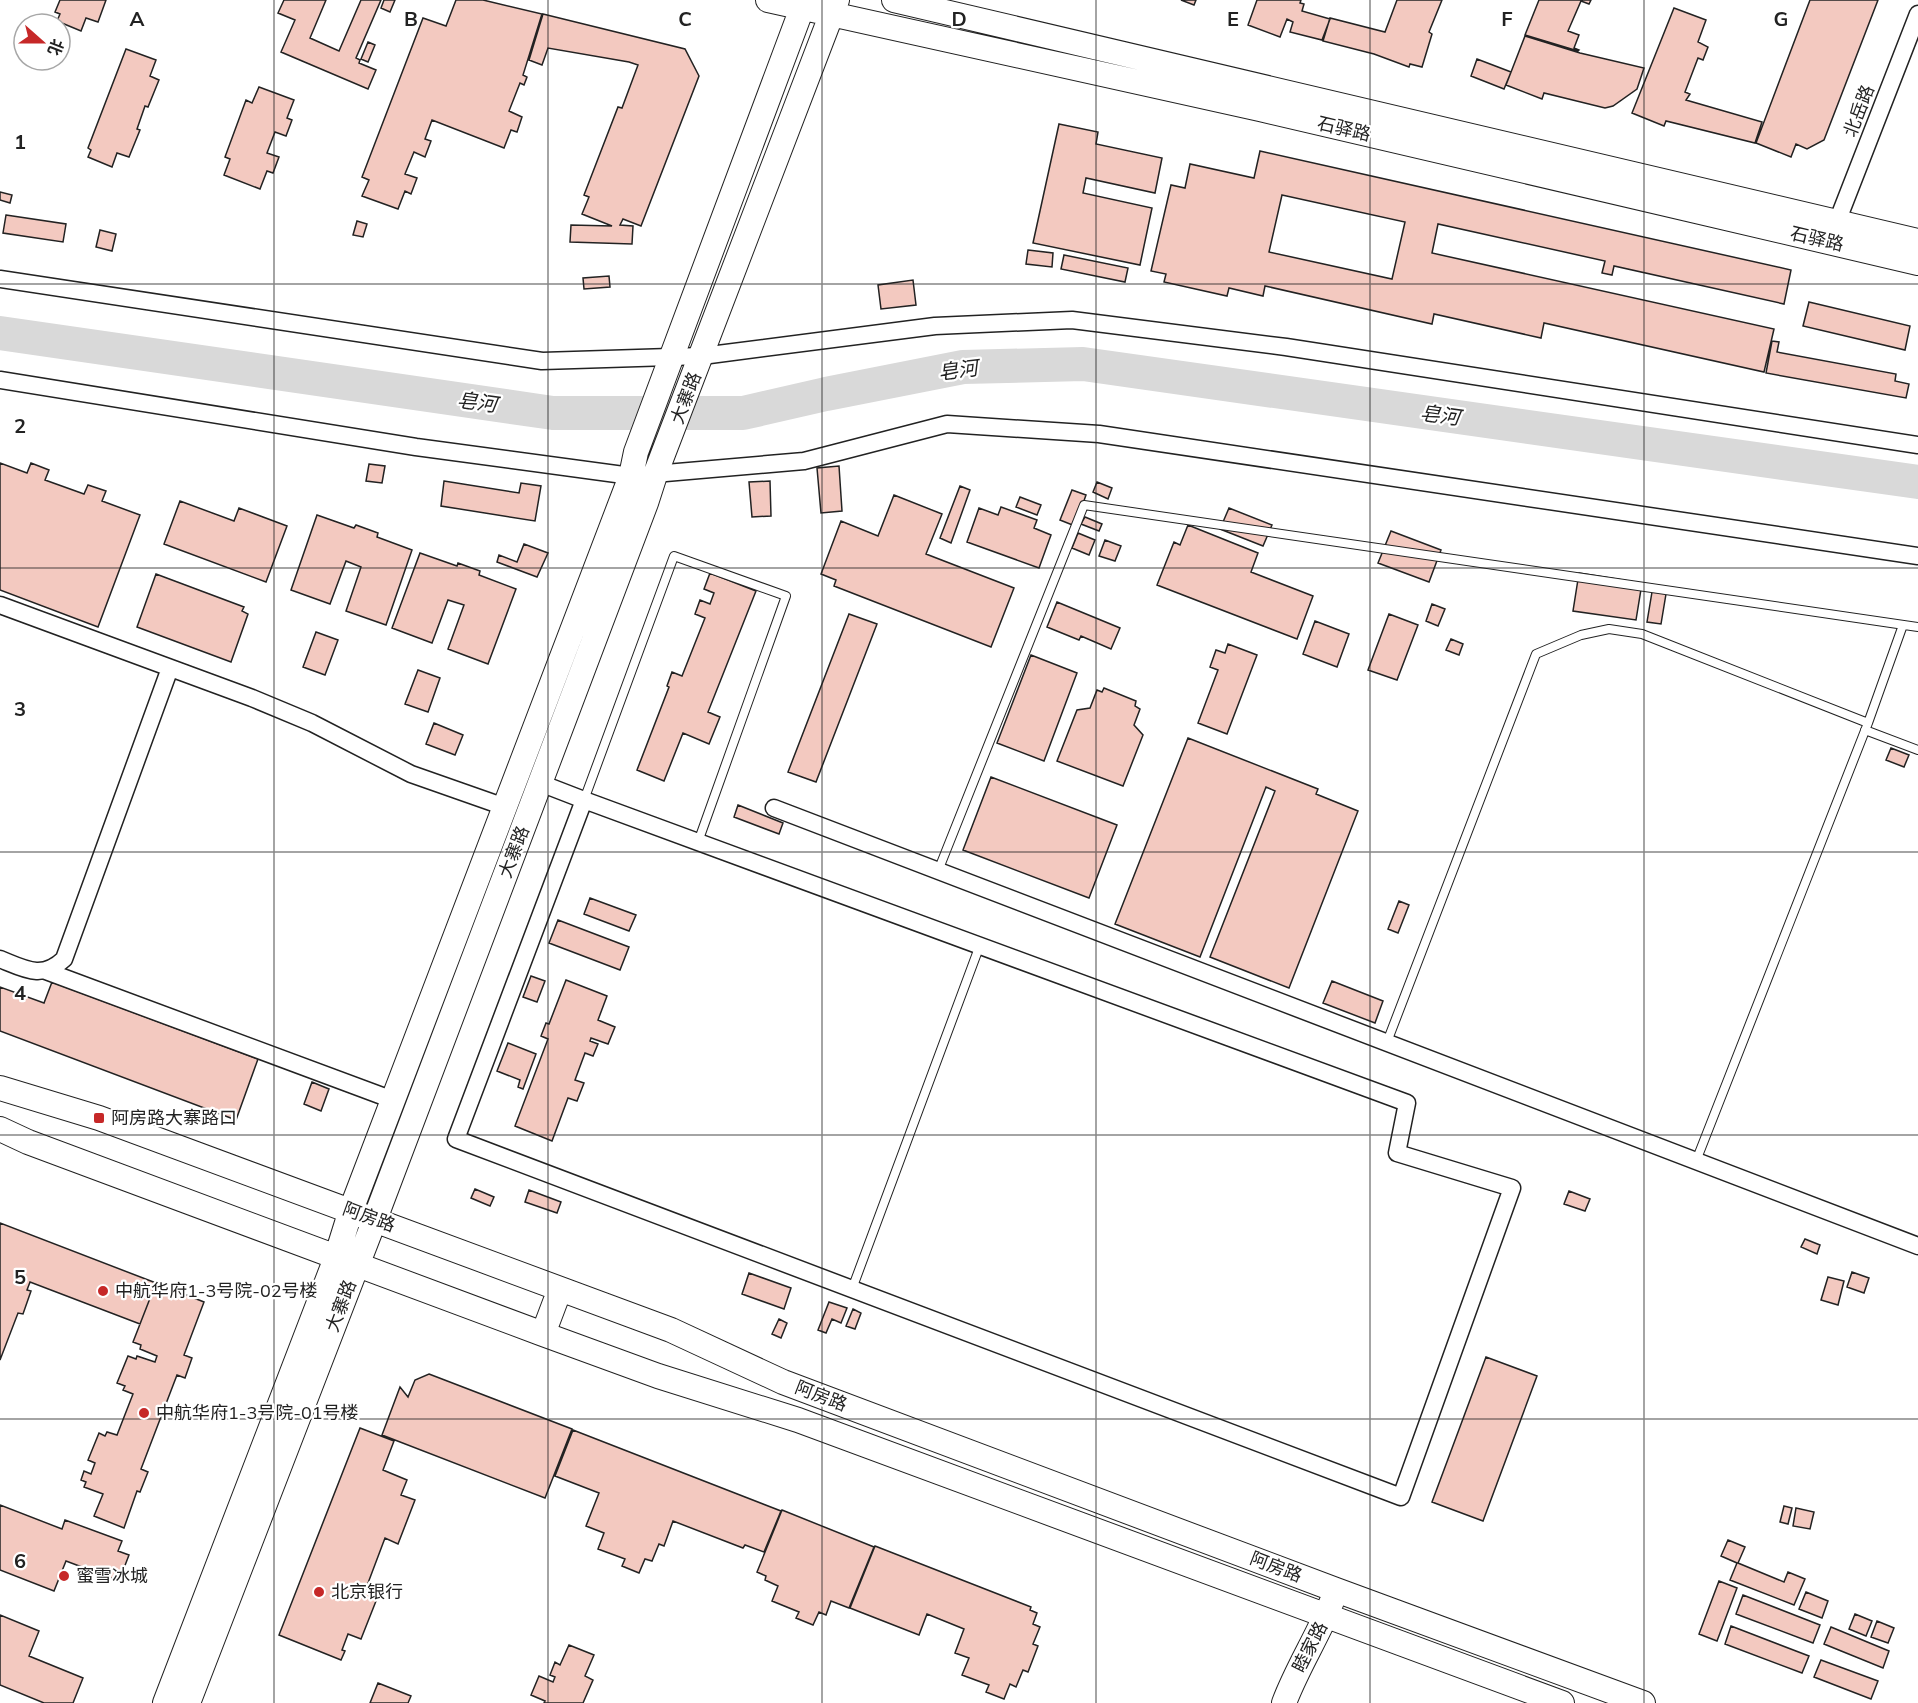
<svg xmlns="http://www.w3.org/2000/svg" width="1918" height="1703" viewBox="0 0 1918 1703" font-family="Mulish,'Noto Sans SC',sans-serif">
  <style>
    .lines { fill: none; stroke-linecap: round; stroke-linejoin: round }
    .river { stroke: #d9d9d9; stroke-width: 34 }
    .building { fill: #f3c9c0; stroke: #222; stroke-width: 1.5; fill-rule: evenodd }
    .lane-casing { stroke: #222; stroke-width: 10 }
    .street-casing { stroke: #222; stroke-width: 19 }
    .secondary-casing { stroke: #222; stroke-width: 26 }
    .lane { stroke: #fff; stroke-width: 8 }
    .street { stroke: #fff; stroke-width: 16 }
    .secondary { stroke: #fff; stroke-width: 24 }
    .grid { fill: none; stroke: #222; stroke-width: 1.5; stroke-opacity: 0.55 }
    .poi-dot { fill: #c62828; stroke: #fff; stroke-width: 2 }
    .labels { text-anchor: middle; stroke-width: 4.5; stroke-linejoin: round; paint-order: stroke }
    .street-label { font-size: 18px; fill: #222; stroke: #fff }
    .poi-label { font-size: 18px; fill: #222; stroke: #fff; text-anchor: start }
    .water-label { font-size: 20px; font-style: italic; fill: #222; stroke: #fff }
    .grid-label { font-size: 20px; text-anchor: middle; font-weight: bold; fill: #222; stroke: #fff; stroke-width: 4.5; stroke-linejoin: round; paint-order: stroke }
  </style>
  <rect width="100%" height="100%" fill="#fff"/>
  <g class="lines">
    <path class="river" d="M0,333L553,413H743L826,394L963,367L1083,364L1918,482"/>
  </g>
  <path class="building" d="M60,0H106L98,22L86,18L81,31L57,21L60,14L55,12Z
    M284,0H326L310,38L339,51L361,0H381L356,58L360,60L359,63L376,70L368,89L281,52L295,20L278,13Z
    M384,0H395L390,12L381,8Z
    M456,0H483L542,14L523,75L527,77L524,85L520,83L509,111L522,117L517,132L511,130L504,148L432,120L425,139L431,141L425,157L414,152L405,174L417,178L411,194L405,191L398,209L362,196L369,180L362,177L423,18L446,26Z
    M1181,0H1196L1194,5Z
    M1257,0H1301L1300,3L1304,4L1302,11L1330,19L1322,40L1290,32L1293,22L1287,19L1280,37L1248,25Z
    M1397,0H1442L1429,32L1432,34L1422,67L1410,64L1409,67L1374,54L1323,41L1330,18L1385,32Z
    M1539,0H1591L1589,4L1581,1L1568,31L1579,35L1574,48L1579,50L1578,51L1525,35Z
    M1810,0H1878L1824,140L1807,149L1796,144L1791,157L1756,143Z
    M1674,8L1706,20L1698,42L1708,47L1703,60L1698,58L1685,92L1690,94L1686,100L1762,122L1755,143L1666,121L1664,126L1632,113Z
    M543,14L685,49L699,76L641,226L623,219L620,225L633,226L632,244L570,242L571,225L612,226L582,214L589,197L584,195L618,107L622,108L638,65L629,62L548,48L542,65L529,60Z
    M1525,36L1580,53L1644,68L1637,89L1613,106L1605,108L1544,93L1542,99L1506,85Z
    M368,42L375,45L368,62L361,59Z
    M126,49L156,60L150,76L159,80L148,107L145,106L137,129L140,130L129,157L117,153L112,167L88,157L91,150L88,148Z
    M1477,59L1511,72L1504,89L1471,76Z
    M259,87L294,100L287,118L292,120L286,136L275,132L267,153L279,157L273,173L267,171L260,189L224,175L230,159L225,157L246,100L252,103Z
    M1059,124L1098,132L1096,144L1162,158L1155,193L1086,178L1083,193L1152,208L1140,265L1033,243Z
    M1260,151L1791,270L1784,304L1614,266L1612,275L1602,273L1605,261L1438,224L1432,253L1774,329L1764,372L1544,323L1541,338L1434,314L1432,324L1265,286L1263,296L1229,288L1227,296L1164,282L1166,274L1151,271L1171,185L1185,188L1190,164L1254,178ZM1282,195L1405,222L1392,279L1269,252Z
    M0,192L12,195L10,203L0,200Z
    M6,215L66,224L63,242L3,233Z
    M357,221L367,224L363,237L353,235Z
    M100,230L116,234L112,251L96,247Z
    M1028,250L1053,253L1052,267L1026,264Z
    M1064,255L1128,268L1125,282L1061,269Z
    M609,276L610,287L584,289L583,278Z
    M913,280L916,305L881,309L878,285Z
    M1809,302L1910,326L1905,350L1803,326Z
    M1772,341L1779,342L1777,352L1896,374L1895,381L1909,384L1906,398L1766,373Z
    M0,463L27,473L31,463L49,470L45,480L84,494L88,485L106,491L102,501L140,515L98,627L0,590Z
    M369,464L385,466L382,483L366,481Z
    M839,466L842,511L821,513L817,468Z
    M444,481L519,493L521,483L541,486L535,521L441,506Z
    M770,481L771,516L752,517L749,482Z
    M1097,482L1112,488L1108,499L1093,492Z
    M960,486L970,490L951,543L940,538Z
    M1072,490L1086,495L1075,526L1060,520Z
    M894,495L942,514L926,554L1014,588L991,647L834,586L836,580L821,574L841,521L878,536Z
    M1020,497L1041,505L1037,515L1016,507Z
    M180,501L234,521L239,508L287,526L266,582L164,544Z
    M1001,507L1037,520L1034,528L1051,535L1039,568L967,542L979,508L998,515Z
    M1229,508L1272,525L1263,546L1220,529Z
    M317,515L354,528L356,525L378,533L377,537L412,550L386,625L346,611L361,567L346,561L330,604L291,590Z
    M1085,517L1102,524L1099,531L1081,524Z
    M1188,525L1258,553L1251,572L1313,596L1297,639L1157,585L1174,542L1180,545Z
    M1391,531L1441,550L1429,582L1378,563Z
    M1078,533L1095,540L1089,555L1072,548Z
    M1105,540L1121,546L1115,561L1099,556Z
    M524,544L548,553L537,577L497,562L499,555L517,562Z
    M420,553L457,566L458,563L480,571L479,575L516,589L488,664L448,649L464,605L448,600L432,643L392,628Z
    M710,573L756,591L708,712L720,717L709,744L683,733L664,781L637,770L669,687L667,686L672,672L682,676L705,618L695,614L700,600L710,604L714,593L704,589Z
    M1579,573L1642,583L1636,620L1573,611Z
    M156,574L244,607L242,611L248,614L231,662L137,627Z
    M1653,586L1667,588L1661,624L1647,622Z
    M1057,602L1120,628L1111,649L1081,636L1079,640L1047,627Z
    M1432,604L1445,609L1438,626L1426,621Z
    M849,614L877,624L816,782L788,772Z
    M1389,614L1418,625L1397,680L1368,670Z
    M1315,621L1349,634L1337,667L1303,654Z
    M316,632L338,640L325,675L303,667Z
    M1451,639L1463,644L1459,655L1446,650Z
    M1228,644L1257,655L1227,734L1198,723L1218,670L1210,667L1216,650L1225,653Z
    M1031,655L1077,673L1044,761L997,743Z
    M418,670L440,678L428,712L405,704Z
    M1104,688L1136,701L1135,706L1140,709L1134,725L1143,735L1123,786L1057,761L1077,710L1090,708L1097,690L1102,692Z
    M434,723L463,735L455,755L426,744Z
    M1188,738L1318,789L1316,794L1358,811L1289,988L1210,957L1275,791L1266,787L1200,957L1115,924Z
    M1891,748L1909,755L1904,767L1886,760Z
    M991,777L1117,825L1089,898L963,850Z
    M738,805L783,823L779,834L734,817Z
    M590,898L636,915L629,931L584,914Z
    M1399,901L1409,905L1398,933L1388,929Z
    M558,920L629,947L620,970L549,943Z
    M531,976L545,981L537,1002L523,997Z
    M566,980L607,996L598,1020L615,1027L608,1044L591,1038L590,1041L598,1044L593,1056L585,1053L575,1080L584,1083L577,1101L568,1098L552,1141L515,1126L548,1039L541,1036L546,1023L549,1024Z
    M1332,981L1383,1001L1375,1023L1323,1003Z
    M52,982L258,1059L236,1120L0,1031V987L44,1003Z
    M508,1043L536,1054L523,1089L518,1087L520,1080L497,1071Z
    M312,1082L329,1089L321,1111L304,1104Z
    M475,1189L494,1197L490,1206L471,1198Z
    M529,1190L561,1202L557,1213L525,1202Z
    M1569,1191L1590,1199L1585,1211L1564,1204Z
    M0,1223L156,1283L140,1324L30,1282L27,1290L31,1291L23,1314L18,1313L0,1360Z
    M1805,1239L1820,1245L1817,1254L1801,1247Z
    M1852,1272L1869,1278L1864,1293L1847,1287Z
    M749,1273L791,1288L784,1309L742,1294Z
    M1828,1277L1844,1281L1838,1305L1821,1300Z
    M156,1283L204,1302L184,1355L192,1358L185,1378L177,1375L141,1469L148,1472L140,1492L137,1491L124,1528L94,1516L103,1494L84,1487L86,1482L81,1480L84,1471L91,1474L95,1463L88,1460L99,1433L105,1436L107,1432L117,1435L133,1394L123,1390L125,1386L117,1383L128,1356L136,1359L137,1356L155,1362L157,1356L140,1349L141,1345L133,1342Z
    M829,1302L847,1308L841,1323L832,1319L826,1333L818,1330Z
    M853,1309L861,1313L855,1329L846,1326Z
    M779,1319L787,1323L781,1338L772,1334Z
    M1486,1357L1537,1376L1483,1521L1432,1502Z
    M429,1374L572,1429L545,1498L382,1435L400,1387L408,1397L415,1380Z
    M360,1428L394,1441L383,1470L407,1480L401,1495L415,1500L398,1544L385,1538L365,1591L378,1596L361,1639L348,1634L342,1650L345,1651L341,1660L279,1635Z
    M573,1430L781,1511L764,1552L745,1545L743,1548L673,1521L664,1546L659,1544L652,1561L645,1559L639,1573L622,1566L625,1559L598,1549L604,1533L586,1526L599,1493L555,1476Z
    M0,1505L62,1529L65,1520L122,1541L118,1551L129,1555L119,1581L66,1561L54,1591L0,1570Z
    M1784,1506L1792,1508L1788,1524L1780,1522Z
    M1796,1508L1814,1512L1810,1529L1793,1526Z
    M782,1510L874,1547L849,1608L831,1601L826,1615L819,1612L813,1625L796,1618L799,1612L772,1601L778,1586L765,1580L766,1576L757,1572Z
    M1728,1540L1745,1547L1738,1563L1784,1582L1788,1572L1805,1579L1794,1605L1730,1580L1737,1563L1721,1556Z
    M875,1546L1031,1607L1030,1610L1037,1613L1033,1624L1040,1627L1033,1644L1038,1646L1028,1672L1023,1670L1016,1687L1010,1684L1004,1699L986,1692L989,1685L962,1675L969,1658L955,1653L964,1629L927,1614L919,1635L850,1608Z
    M1719,1581L1737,1588L1717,1641L1699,1634Z
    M1806,1592L1828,1601L1822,1618L1799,1609Z
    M1743,1595L1820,1625L1813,1643L1736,1614Z
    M1855,1614L1872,1621L1866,1636L1849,1629Z
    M0,1615L39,1631L29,1656L83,1678L73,1703H44L0,1685Z
    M1877,1621L1894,1628L1888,1643L1871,1637Z
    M1731,1626L1809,1656L1802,1673L1725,1644Z
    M1831,1627L1889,1651L1883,1668L1824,1644Z
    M569,1645L594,1655L585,1676L593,1680L583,1703H544L545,1701L531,1695L539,1676L553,1682L555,1677L550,1675L555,1662L560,1665Z
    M1821,1660L1878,1681L1871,1699L1814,1677Z
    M378,1683L411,1696L408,1703H370Z"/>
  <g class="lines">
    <defs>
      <path id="lane" d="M1865,730L1918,750
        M584,800L674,556L786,596L698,842
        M938,871L1084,505L1918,627
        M1387,1042L1536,654L1581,635L1609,629L1642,634L1868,723
        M1696,1161L1868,723L1903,625
        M852,1289L980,945"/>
      <path id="street" d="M1837,222L1918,14
        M0,279L542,361L702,356L935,326L1072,320L1286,347L1918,445
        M0,380L416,447L631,476L804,461L947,424L1099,434L1918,556
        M0,605L252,698L312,723L411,774L505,807
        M540,783L584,800L1407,1103L1397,1153L1512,1188L1401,1497L456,1139L584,800
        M774,808L1918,1246
        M0,959C25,969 42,980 64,959L170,668
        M46,971L393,1100"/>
      <path id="secondary" d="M768,0L1260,109L1918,263
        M894,0L1918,241
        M0,1088L99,1118L671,1330L783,1382L1336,1590L1643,1703
        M0,1129L28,1142L543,1334L658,1376L798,1420L1562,1703
        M543,1334L560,1289
        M165,1703L336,1258L351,1210L631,476L636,452L805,0
        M188,1703L375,1219L646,503L655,475L837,0
        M1284,1703C1297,1668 1318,1636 1332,1601"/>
    </defs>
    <use href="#lane" class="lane-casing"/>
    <use href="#street" class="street-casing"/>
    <use href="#secondary" class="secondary-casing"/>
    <use href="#lane" class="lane"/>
    <use href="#street" class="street"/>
    <use href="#secondary" class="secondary"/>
  </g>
  <path class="grid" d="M274,0V1703M548,0V1703M822,0V1703M1096,0V1703M1370,0V1703M1644,0V1703M0,284H1918M0,568H1918M0,852H1918M0,1135H1918M0,1419H1918"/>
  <g class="poi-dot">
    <rect x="93" y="1112" width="12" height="12" rx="3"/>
    <circle cx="103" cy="1291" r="6"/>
    <circle cx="144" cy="1413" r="6"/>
    <circle cx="64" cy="1576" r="6"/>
    <circle cx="319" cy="1592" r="6"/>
  </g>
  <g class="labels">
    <g class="street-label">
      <text transform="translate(1859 111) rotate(-69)" y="6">北岳路</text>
      <text transform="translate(1344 129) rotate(13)" y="6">石驿路</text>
      <text transform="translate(1817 239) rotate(13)" y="6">石驿路</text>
      <text transform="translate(686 398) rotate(-69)" y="6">大寨路</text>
      <text transform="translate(514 852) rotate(-69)" y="6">大寨路</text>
      <text transform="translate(369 1217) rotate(20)" y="6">阿房路</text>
      <text transform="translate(341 1306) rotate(-69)" y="6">大寨路</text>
      <text transform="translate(821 1396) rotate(21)" y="6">阿房路</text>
      <text transform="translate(1276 1567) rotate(21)" y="6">阿房路</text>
      <text transform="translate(1310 1647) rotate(-63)" y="6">睦家路</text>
    </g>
    <g class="poi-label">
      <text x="111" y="1124">阿房路大寨路口</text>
      <text x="115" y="1297">中航华府1-3号院-02号楼</text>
      <text x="156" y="1419">中航华府1-3号院-01号楼</text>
      <text x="76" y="1582">蜜雪冰城</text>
      <text x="331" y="1598">北京银行</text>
    </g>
    <g class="water-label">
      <text transform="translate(958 370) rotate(-7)" y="7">皂河</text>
      <text transform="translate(477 402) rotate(8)" y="7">皂河</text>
      <text transform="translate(1440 415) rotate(8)" y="7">皂河</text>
    </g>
  </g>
  <g class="grid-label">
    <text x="137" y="26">A</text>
    <text x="411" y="26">B</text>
    <text x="685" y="26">C</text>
    <text x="959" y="26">D</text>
    <text x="1233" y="26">E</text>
    <text x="1507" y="26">F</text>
    <text x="1781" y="26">G</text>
    <text x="20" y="149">1</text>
    <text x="20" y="433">2</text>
    <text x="20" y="716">3</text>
    <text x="20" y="1000">4</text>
    <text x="20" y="1284">5</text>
    <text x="20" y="1568">6</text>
  </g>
  <g transform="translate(42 42) rotate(111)"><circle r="28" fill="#ffffff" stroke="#a7a7a7" stroke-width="1.5"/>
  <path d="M0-4.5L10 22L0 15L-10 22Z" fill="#c62828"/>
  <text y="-9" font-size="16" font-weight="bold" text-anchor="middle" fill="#222222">北</text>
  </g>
</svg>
